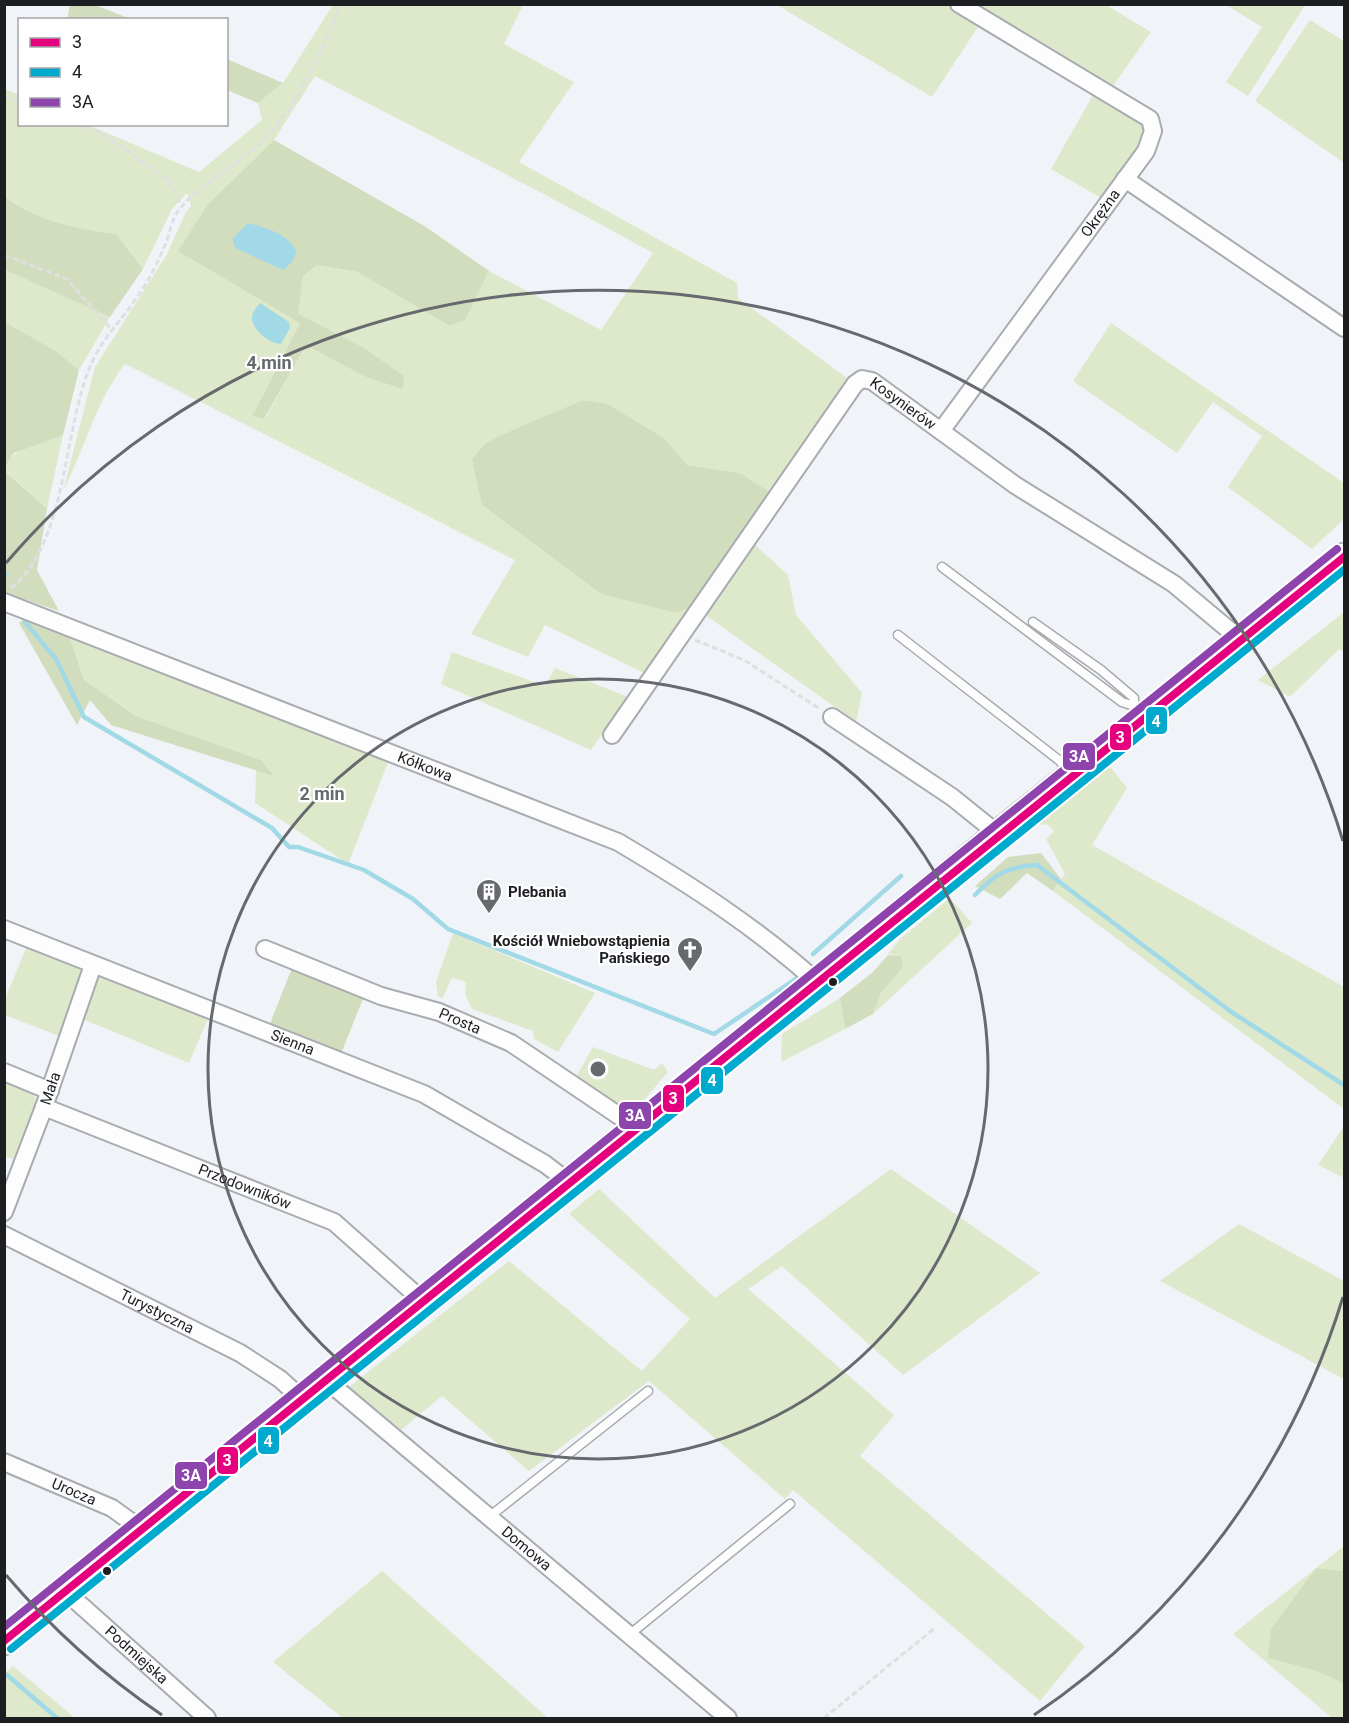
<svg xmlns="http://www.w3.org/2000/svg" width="1349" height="1723" viewBox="0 0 1349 1723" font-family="Roboto,sans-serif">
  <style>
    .green { fill: #dee9cb; fill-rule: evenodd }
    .forest { fill: #d2ddbe }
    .water { fill: #a1dae6 }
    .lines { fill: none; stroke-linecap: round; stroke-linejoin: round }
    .stream { stroke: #a1dae6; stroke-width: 4.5 }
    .lane-casing { stroke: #a8abaf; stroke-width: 11 }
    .street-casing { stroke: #a8abaf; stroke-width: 20 }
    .primary-casing { stroke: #a8abaf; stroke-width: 30 }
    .path { stroke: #dfdfe1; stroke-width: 3; stroke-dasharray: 6 3; stroke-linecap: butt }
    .lane { stroke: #fdfdfe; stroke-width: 8 }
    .street { stroke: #fdfdfe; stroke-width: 16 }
    .primary { stroke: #fdfdfe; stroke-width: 27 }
    .bus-1-casing { stroke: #fff; stroke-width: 12 }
    .bus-2-casing { stroke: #fff; stroke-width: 12 }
    .bus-3-casing { stroke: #fff; stroke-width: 12 }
    .bus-1 { stroke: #e5007d; stroke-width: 8 }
    .bus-2 { stroke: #00a9ce; stroke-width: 8 }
    .bus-3 { stroke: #8e44ad; stroke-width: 8 }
    .ring { fill: none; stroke: #66696d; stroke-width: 3 }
    .bus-dot { fill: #1c1e22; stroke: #fff; stroke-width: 2 }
    .labels { text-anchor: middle; stroke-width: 4.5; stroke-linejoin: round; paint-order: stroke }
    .street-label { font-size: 15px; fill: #1c1e22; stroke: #fff }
    .poi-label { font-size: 15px; font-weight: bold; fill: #1c1e22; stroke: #fff; text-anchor: start }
    .centre { fill: #66696d; stroke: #fff; stroke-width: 3 }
    .ring-label { font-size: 18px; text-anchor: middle; font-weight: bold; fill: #66696d; stroke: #fff; stroke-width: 4.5; stroke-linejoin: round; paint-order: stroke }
    .line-badge { stroke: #fff; stroke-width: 2 }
    .badge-label { font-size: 16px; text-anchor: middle; font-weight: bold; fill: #fff }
  </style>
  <rect width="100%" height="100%" fill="#f0f3f8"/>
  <path class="green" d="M333,5H523L504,44L574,82L519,162L737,283L738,298L847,378L770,492L740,473L687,465L664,438L608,404L583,400L485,444L482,505L601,594L676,613L692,607L644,673L545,625L528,657L471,634L515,560L125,364C95,402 85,449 63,491L95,367L167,254L186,212L191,206L187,193L172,209L143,269L116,234C75,228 39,222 5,197V89L19,95L20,124L88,125L199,172L262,120L258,103L283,83ZM315,76C428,135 542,191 653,253L601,330L489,271L465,320L450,326L357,272L317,265L303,276L297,314L361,346L366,377L306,344L265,419L252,416L300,323L208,204L274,140Z
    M777,5H946L980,24L932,97Z
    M974,5H1106L1151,32L1113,86Z
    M1226,5H1305L1248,96L1226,82L1262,27Z
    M1310,20L1344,41V163L1255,101Z
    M1093,95L1145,127L1144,142L1101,198L1051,169Z
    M5,270L110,317L79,370L56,351L5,322Z
    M1111,323L1344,483V519L1312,549L1228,487L1262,436L1213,402L1177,453L1073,381Z
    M63,435L47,509L5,470C9,447 44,442 63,435Z
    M753,543L788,575L796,615L862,693L856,722L704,614Z
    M1344,612V652L1339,649L1290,697L1258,680Z
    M69,635L389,760L348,864L255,803L256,769L273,775L261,760L136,716L84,680Z
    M452,652L545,686L555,668L628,697L591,750L441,684Z
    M1107,763L1127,788L1092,845L1344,987V1109L1053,891L1065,874L1046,839L1054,831L1048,825L1037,824L1036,820Z
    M950,898L972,923L873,1014L881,993L903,967L901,956L888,954L900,939Z
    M453,933L595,993L558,1052L534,1039L533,1031L472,1009L465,994L466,982L452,978L442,999L438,996L436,982Z
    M27,946L79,967L82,980L59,1036L5,1015V999Z
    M98,973L210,1014L189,1063L85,1020L86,1005Z
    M840,998L845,1029L783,1061L781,1060L782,1034Z
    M593,1047L654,1070L662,1063L668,1072L644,1100L629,1112L580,1084L576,1077Z
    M4,1080L34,1093L36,1105L17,1161L5,1156Z
    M1344,1126V1178L1318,1165Z
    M891,1169L1040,1273L903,1375L782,1266L748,1289L894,1415L860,1456L1085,1646L1040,1701L793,1490L785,1499L649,1381L529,1471L442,1396L401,1430L349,1387L509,1261L642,1371L690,1319L569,1214L599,1189L715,1298Z
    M1239,1224L1344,1281V1379L1160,1281Z
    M1344,1546V1571L1316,1568L1268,1657L1317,1671L1344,1684V1718H1332L1233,1634Z
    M382,1571L548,1718H343L273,1662Z
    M13,1666L75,1718H5V1673Z"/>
  <path class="forest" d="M70,5H95L131,19H67Z
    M227,59L283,83L258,103L227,90Z
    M274,140L426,227L489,271L465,320L450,326L357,272L317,265L303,276L298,314L361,346L404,376L403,389L366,377L306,345L264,419L252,416L300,323L178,251L208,204Z
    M5,197C39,222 75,228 116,234L143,269L110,317L5,270Z
    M5,322L56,351L79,370L63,435L14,453L5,467Z
    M583,400L608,404L664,438L687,465L740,473L770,492L692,607L676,613L601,594L482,505L472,459L485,444L497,437Z
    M4,470L47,509L37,570L59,611L5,593Z
    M27,616L69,635L84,680L136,716L261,760L274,776L111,725L90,700L77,725L19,623Z
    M1041,853L1061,879L1053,891L1027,873L1000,899L975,886L1008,857Z
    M888,955L901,956L903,967L881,993L873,1014L845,1029L840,998L873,972Z
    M292,968L364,996L341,1054L269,1026Z
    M1316,1568L1344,1571V1684L1317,1671L1268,1658L1271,1629Z"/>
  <path class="water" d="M248,223C267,228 288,234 297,252L292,262L283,270L237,249L233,244V238Z
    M260,303L289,322L290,328L281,344C270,344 250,329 252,316C253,311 257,307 260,303Z"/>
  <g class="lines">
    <path class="stream" d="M4,574H5
      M25,622L56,659L84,717L272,828L289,847H298L364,870L413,899L448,929L714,1034L797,978
      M975,895C996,873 1007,867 1037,865L1230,1011L1344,1085
      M813,954L901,876
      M7,1675L57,1718"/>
    <defs>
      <path id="lane" d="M942,567L1122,702L1134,706V698L1101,670L1033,622
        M898,635L1060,761L1069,773
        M489,1517L648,1391
        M629,1635L790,1504"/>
      <g id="street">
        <path d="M1125,179L1344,328"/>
        <path id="s1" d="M941,431L1146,151L1153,131L1150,119L959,4"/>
        <path id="s2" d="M4,602L618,842C689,884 756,927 817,982"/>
        <path d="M832,717L952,797L998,834"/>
        <path id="s3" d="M612,735L855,384L862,379L872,381L1015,485L1174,584L1241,640"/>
        <path id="s4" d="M4,929L424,1094L545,1164L570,1183"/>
        <path id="s5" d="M265,949L381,996L439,1012L511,1043L637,1128"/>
        <path d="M4,1072L50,1091"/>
        <path id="s6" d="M44,1107L334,1222L423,1301"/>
        <path id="s7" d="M4,1212L44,1107L93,965"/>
        <path id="s8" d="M4,1235L240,1353L280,1379L302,1399"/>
        <path id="s9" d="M326,1380L728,1718"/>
        <path id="s10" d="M4,1462L112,1508L141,1529"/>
        <path id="s11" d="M65,1591L207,1718"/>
      </g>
      <path id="primary" d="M4,1641L701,1078L998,834L1344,557"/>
    </defs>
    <use href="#lane" class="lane-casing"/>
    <use href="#street" class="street-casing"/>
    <use href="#primary" class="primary-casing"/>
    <path class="path" d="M4,97L20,102
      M78,124L103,134L168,180L182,206
      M4,255L67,279L111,329
      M11,588C69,542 62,426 93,360C105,335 123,319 137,297C148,282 158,262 165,245C170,234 171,221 178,211C195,188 232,168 255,148C296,111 321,55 341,4
      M695,640L744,660L820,709
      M824,1718L935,1628"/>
    <use href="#lane" class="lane"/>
    <use href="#street" class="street"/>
    <use href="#primary" class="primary"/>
    <defs>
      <path id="bus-1" d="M4,1641C451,1280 896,916 1344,557"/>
      <path id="bus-2" d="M11,1649C456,1290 898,927 1344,570"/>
      <path id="bus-3" d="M4,1627C449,1268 891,906 1337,549"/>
    </defs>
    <use href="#bus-1" class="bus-1-casing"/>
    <use href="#bus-2" class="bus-2-casing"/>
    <use href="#bus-3" class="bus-3-casing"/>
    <use href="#bus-1" class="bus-1"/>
    <use href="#bus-2" class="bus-2"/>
    <use href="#bus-3" class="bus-3"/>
  </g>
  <g class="ring">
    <circle cx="598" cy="1069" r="390"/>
    <path d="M1343 1297A779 779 0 0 1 1034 1715M162 1715A779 779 0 0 1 6 1575M6 563A779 779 0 0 1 1343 841"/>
  </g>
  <defs>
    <symbol id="building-pin" viewBox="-11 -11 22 30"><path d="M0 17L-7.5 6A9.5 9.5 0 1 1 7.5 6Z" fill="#66696d" stroke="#fff"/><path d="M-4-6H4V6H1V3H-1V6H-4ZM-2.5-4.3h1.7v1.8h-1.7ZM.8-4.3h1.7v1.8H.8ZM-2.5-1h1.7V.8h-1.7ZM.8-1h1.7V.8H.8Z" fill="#fff"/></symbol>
    <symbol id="church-pin" viewBox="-11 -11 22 30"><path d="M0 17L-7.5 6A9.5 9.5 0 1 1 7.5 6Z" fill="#66696d" stroke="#fff"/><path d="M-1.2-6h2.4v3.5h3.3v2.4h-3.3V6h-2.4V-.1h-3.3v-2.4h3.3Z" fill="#fff"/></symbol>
  </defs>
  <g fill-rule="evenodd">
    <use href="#building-pin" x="474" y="877" width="30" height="40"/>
    <use href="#church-pin" x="675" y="935" width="30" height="40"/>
  </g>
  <g class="bus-dot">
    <circle cx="833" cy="982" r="5"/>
    <circle cx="107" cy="1571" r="5"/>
  </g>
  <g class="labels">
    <g class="street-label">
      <text dy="5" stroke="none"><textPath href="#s1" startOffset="270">Okrężna</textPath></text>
      <text dy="5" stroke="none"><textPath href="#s3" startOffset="484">Kosynierów</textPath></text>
      <text dy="5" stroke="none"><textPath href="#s2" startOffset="452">Kółkowa</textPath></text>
      <text dy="5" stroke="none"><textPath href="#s5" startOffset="208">Prosta</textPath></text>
      <text dy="5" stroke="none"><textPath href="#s4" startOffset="310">Sienna</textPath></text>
      <text dy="5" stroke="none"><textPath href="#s7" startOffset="132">Mała</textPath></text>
      <text dy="5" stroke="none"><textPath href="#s6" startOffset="216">Przodowników</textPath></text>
      <text dy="5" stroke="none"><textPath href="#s8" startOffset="171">Turystyczna</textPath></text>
      <text dy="5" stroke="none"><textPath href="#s10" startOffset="76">Urocza</textPath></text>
      <text dy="5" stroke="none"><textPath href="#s9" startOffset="262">Domowa</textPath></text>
      <text dy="5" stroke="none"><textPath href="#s11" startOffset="96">Podmiejska</textPath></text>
    </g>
    <g class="poi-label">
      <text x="508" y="897">Plebania</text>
      <text x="670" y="946" text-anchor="end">Kościół Wniebowstąpienia<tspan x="670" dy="17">Pańskiego</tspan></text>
    </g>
  </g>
  <circle cx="598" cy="1069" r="9" class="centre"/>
  <g class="ring-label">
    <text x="269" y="369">4 min</text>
    <text x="322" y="800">2 min</text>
  </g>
  <g class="line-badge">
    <rect x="1145" y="706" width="23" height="29" rx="6" fill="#00a9ce"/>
    <rect x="1109" y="723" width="23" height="28" rx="6" fill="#e5007d"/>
    <rect x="1062" y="742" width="34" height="29" rx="6" fill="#8e44ad"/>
    <rect x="700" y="1066" width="24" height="29" rx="6" fill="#00a9ce"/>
    <rect x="662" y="1084" width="23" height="29" rx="6" fill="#e5007d"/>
    <rect x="618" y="1101" width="34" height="29" rx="6" fill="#8e44ad"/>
    <rect x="257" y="1426" width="23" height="29" rx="6" fill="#00a9ce"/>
    <rect x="216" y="1446" width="23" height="29" rx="6" fill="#e5007d"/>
    <rect x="174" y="1461" width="34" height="29" rx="6" fill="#8e44ad"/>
  </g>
  <g class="badge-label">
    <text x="1156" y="727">4</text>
    <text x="1120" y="743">3</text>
    <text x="1079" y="762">3A</text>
    <text x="712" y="1086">4</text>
    <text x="673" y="1104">3</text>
    <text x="635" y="1121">3A</text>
    <text x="268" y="1447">4</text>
    <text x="227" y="1466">3</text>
    <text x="191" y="1481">3A</text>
  </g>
  <rect width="1349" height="1723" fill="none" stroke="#1c1e22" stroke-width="12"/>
  <rect x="18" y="18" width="210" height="108" fill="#ffffff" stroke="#a4a5a7" stroke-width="1.5"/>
  <rect x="30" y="38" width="30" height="9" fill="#e5007d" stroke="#a4a5a7" stroke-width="1.5"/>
  <text x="72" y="48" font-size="18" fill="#1c1e22">3</text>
  <rect x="30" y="68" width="30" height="9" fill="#00a9ce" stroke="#a4a5a7" stroke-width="1.5"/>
  <text x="72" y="78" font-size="18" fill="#1c1e22">4</text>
  <rect x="30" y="98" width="30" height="9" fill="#8e44ad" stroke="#a4a5a7" stroke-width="1.5"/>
  <text x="72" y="108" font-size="18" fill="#1c1e22">3A</text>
</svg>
